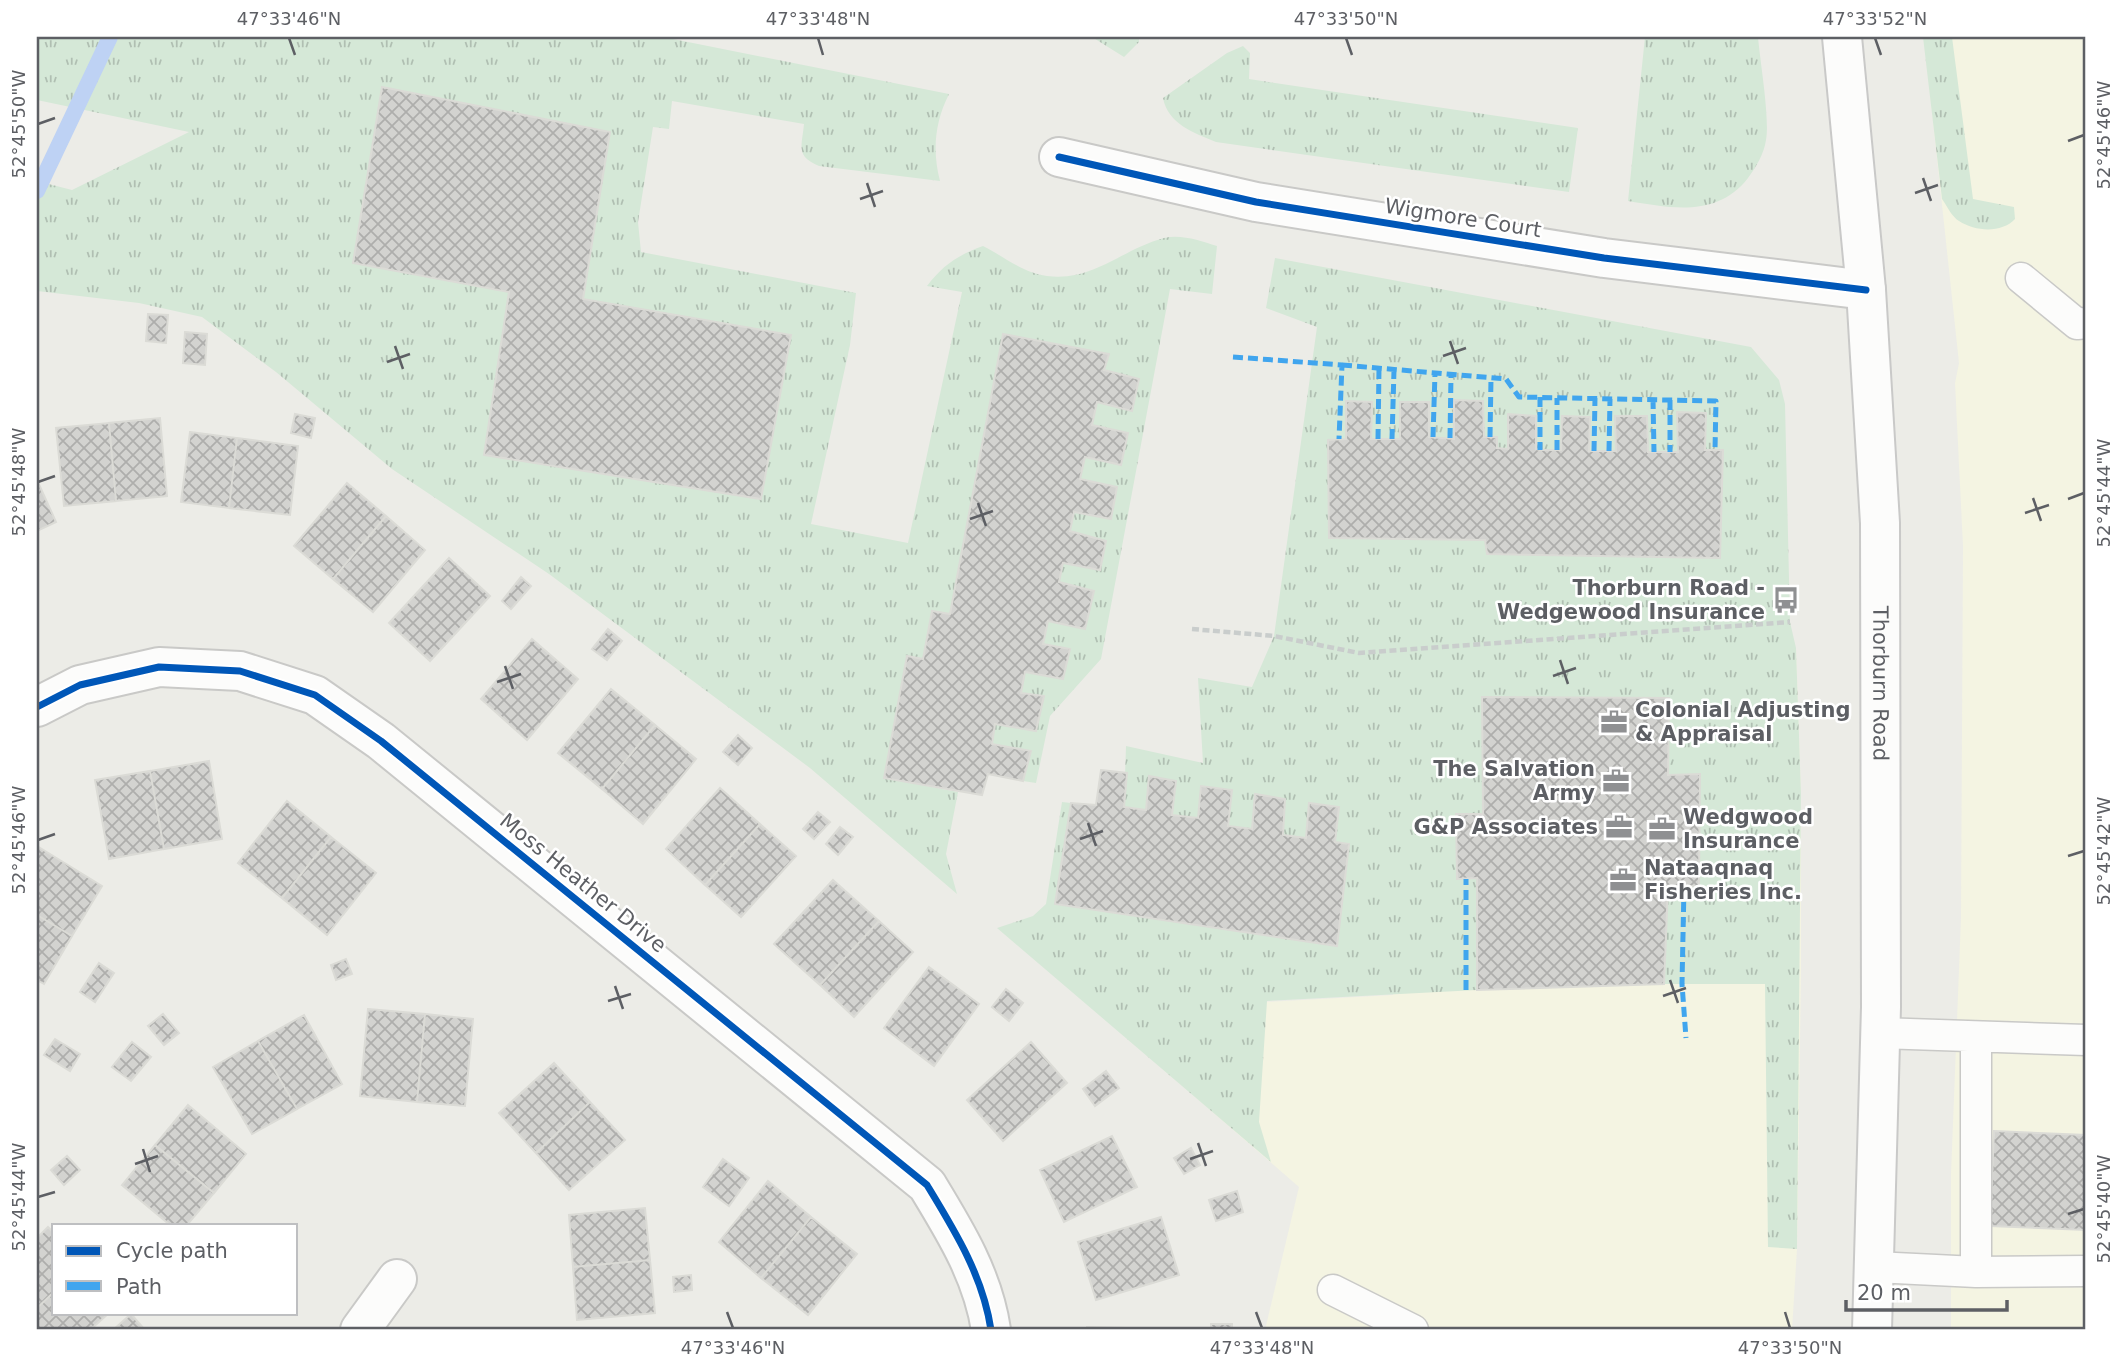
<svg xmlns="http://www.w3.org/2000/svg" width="2123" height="1367" viewBox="0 0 2123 1367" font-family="'DejaVu Sans',sans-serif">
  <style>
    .commercial { fill: #f4f4e2 }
    .grass { fill: url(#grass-tufts); fill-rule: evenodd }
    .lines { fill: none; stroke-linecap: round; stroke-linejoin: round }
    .stream { stroke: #bed2f4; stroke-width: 16 }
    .building { fill: url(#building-cross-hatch); stroke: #dbdbd6; stroke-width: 2 }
    .service-casing { stroke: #c9c9c7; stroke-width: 33 }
    .minor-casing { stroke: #c9c9c7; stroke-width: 42 }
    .secondary-casing { stroke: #c9c9c8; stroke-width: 42 }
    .path { stroke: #c9cdcc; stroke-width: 4.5; stroke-dasharray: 7 3.5; stroke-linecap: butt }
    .service { stroke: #fcfcfb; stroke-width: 30 }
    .minor { stroke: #fcfcfb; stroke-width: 38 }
    .secondary { stroke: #fcfcfb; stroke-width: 38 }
    .quiet { stroke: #40a5ee; stroke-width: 5; stroke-dasharray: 10 5; stroke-linecap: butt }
    .cycleway-casing { stroke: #fff; stroke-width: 11 }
    .cycleway { stroke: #0057b8; stroke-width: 7 }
    .ticks { fill: none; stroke: #5d5f64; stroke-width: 2.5 }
    .labels { text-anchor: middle; stroke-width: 5; stroke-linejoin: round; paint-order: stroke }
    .street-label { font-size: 21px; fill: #5d5f64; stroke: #fff }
    .poi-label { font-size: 21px; font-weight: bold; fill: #5d5f64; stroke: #fff; text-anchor: end }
    .neatline { fill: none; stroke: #5d5f64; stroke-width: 2.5 }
    .ticks-label { font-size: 18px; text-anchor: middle; fill: #5d5f64 }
  </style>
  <defs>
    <pattern id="grass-tufts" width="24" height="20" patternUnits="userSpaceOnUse" patternTransform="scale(1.75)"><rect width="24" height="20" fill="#d5e8d7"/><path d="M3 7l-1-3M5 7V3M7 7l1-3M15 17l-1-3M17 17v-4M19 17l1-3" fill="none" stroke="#b0bfb2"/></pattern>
    <pattern id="building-cross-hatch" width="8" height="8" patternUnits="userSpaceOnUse" patternTransform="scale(1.75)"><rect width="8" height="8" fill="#d3d3d0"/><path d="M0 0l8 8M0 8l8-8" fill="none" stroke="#aeaeac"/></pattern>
  </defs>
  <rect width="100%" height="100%" fill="#ecece7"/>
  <path class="commercial" d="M1924,37H2086V1330H1951V1174L1961,918L1963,546L1955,383L1959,363Z
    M1796,648L1801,794V971L1797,1249L1792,1330H1265L1299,1187L1096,1011L1393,995L1394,709L1505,658Z"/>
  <path class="grass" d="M37,37H663L949,94C935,122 932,150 940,181L819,166C795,156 802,146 804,124L672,101L669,129L653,127L638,222L641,252L856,293L850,345L811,524L908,543L962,292L927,286C943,265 958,255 983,246C1003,256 1023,273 1047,276C1093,282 1122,249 1164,238C1182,234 1200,241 1217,246L1212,294L1170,289L1101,659L1050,716L1036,783L1023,781L1031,751L992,744L995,724L1043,696L1021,693L1025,672L1063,679L1070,650L1043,644L1048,621L1085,628L1094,591L1059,582L1063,563L1100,570L1106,542L1070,531L1074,512L1111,519L1117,488L1080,479L1085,457L1121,465L1128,434L1092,425L1097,402L1132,411L1139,379L1104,370L1108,354L1003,334L950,614L932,611L923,659L907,657L884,778L958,792L946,854L957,894L810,768L549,574L392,469L276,372L202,317L139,303L37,291V181L72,190L189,132L37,100ZM609,132L583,299L791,335L761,499L484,455L509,292Z
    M1092,37H1139V42L1124,57Z
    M1645,37H1758C1760,61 1770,119 1766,140C1764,154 1756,167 1748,178C1717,218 1671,208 1628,201Z
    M1923,37H1952L1973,199L2014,207L2015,219C2002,233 1976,232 1959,221C1952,217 1947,206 1942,199Z
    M1243,46L1250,53L1249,79L1578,128L1569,192L1216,142C1194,133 1168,124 1163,98L1227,53Z
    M1275,258L1751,347L1779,380L1785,404L1790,622L1796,648L1801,794L1797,1249L1768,1247L1765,984H1664L1668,887L1699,886L1700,774L1668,775L1669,698L1483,697V814H1456L1457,879L1477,878V990L1267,1001L1259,1122L1271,1162L997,928L1033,916L1046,904L1062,802L1071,803L1056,904L1337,946L1348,844L1335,842L1338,807L1309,803L1306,838L1283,835L1284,799L1256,794L1252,829L1228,826L1231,790L1201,786L1198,818L1172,815L1176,781L1150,777L1146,810L1124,807L1126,746L1203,763L1198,678L1252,687L1274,636L1317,327L1266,308Z"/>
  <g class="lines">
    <path class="stream" d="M37,191L110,37"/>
  </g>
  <path class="building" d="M382,87L610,132L583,299L791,335L761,499L484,455L509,292L353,263Z
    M148,314L168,315L166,343L146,341Z
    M185,332L207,334L205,365L183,363Z
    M1003,334L1109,354L1104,370L1139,379L1132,411L1097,402L1092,425L1128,433L1121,465L1085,457L1080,479L1117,487L1111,519L1074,512L1070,531L1106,541L1100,570L1063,563L1059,582L1094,591L1085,629L1048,621L1043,644L1070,649L1063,679L1025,672L1021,693L1044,696L1036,731L995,724L992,744L1031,751L1023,781L988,774L982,795L884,778L907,656L923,659L932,611L950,614Z
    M1454,400L1483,401L1484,437H1497V448L1508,449V414L1536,416V449L1540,450H1561L1562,416L1590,417L1589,451H1616L1615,416H1647L1648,452H1678L1677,412L1706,413L1705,450H1723L1720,558L1487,554L1485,540L1329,538L1328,440L1346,439V401L1372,402L1371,439H1400V402H1429V437L1454,439Z
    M295,414L315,418L311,438L291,433Z
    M160,418L167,496L116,501L109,423Z
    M109,423L116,501L64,506L56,428Z
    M190,432L237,438L229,508L181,502Z
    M237,438L298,446L290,515L229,508Z
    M37,480L56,522L37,531Z
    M347,483L386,516L333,579L294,546Z
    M386,516L425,550L373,612L333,579Z
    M449,558L490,596L430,661L389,623Z
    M521,577L531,586L511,609L502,601Z
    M608,629L622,641L607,660L592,649Z
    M532,639L578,679L527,740L481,699Z
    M611,689L655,725L602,789L558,753Z
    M1482,697L1669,698L1668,775L1700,774L1699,886L1668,887L1664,984L1477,990V878L1457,879L1456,814H1483Z
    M655,725L696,759L643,824L602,789Z
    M738,735L752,748L738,765L723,752Z
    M209,761L222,839L164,849L150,771Z
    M1101,770L1127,773L1124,807L1146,810L1149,776L1176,781L1172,815L1198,818L1201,786L1232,790L1228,826L1252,829L1255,794L1285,799L1283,835L1306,838L1309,803L1339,807L1335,842L1349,844L1337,946L1055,904L1071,803L1096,805Z
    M150,771L164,849L109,859L95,780Z
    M720,788L760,824L705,885L666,849Z
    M287,801L331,837L282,898L238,863Z
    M818,812L830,822L814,839L803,829Z
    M760,824L796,856L741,917L705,885Z
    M840,827L853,837L838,855L826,844Z
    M331,837L376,873L327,935L282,898Z
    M37,846L102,886L72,936L37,915Z
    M833,880L879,921L820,985L774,944Z
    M37,915L72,936L44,984L37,980Z
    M879,921L913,952L854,1017L820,985Z
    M346,959L352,974L336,980L331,965Z
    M99,963L114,973L95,1002L80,992Z
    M929,967L979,1004L934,1066L884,1028Z
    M1006,989L1023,1003L1009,1021L992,1007Z
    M368,1009L425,1014L417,1102L360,1096Z
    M163,1014L179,1033L164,1045L148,1026Z
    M425,1014L473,1019L465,1106L417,1102Z
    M304,1015L342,1084L297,1109L258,1041Z
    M55,1039L80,1054L70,1071L44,1055Z
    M258,1041L297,1109L252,1134L213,1067Z
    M132,1042L151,1057L131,1081L112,1067Z
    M1031,1042L1067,1083L1003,1141L967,1100Z
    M554,1063L590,1102L536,1153L499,1113Z
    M1106,1071L1119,1088L1095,1106L1083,1089Z
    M590,1102L625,1140L569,1190L536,1153Z
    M188,1105L246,1154L214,1193L155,1145Z
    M1994,1131L2086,1135V1230L1990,1226Z
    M1112,1136L1137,1187L1064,1222L1040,1170Z
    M155,1145L214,1193L187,1225H170L122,1185Z
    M1191,1148L1200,1165L1184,1174L1174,1158Z
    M67,1156L80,1170L64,1185L51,1170Z
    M723,1159L749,1178L729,1206L703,1187Z
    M768,1181L811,1217L761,1278L719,1242Z
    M1237,1191L1243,1212L1216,1221L1209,1200Z
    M645,1208L650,1260L573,1267L569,1215Z
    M811,1217L857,1254L808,1315L761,1278Z
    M1161,1217L1179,1275L1096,1300L1078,1242Z
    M48,1227L54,1233V1292L37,1308V1238Z
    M650,1260L655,1313L577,1320L573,1267Z
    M691,1275L692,1290L674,1292L673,1277Z
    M54,1292V1313H109L90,1330H37V1308Z
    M131,1314L145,1330H113Z
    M1211,1324H1232V1330H1211Z
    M1087,1327L1167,1329V1330H1087Z"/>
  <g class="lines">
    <defs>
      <path id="service" d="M2021,278L2077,324L2086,323
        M1880,1033L2086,1040
        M1976,1037V1272
        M1875,1267L1976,1272L2086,1271
        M1333,1290L1413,1330"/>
      <path id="minor" d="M1059,157L1256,202L1604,258L1866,290
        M37,707L80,685L159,667L240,671L315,695L381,741L927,1185C955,1231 983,1276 991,1330
        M360,1330L397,1279"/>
      <g id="secondary">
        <path id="s1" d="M1842,37L1866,290L1880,523L1881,1007L1872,1330"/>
      </g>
    </defs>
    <use href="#service" class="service-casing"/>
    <use href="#minor" class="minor-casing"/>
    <use href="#secondary" class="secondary-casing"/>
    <path class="path" d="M1192,629L1274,636L1359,653L1790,622"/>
    <use href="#service" class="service"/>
    <use href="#minor" class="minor"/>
    <use href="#secondary" class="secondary"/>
    <path class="quiet" d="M1233,357L1342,365L1339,439
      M1342,365L1506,379L1519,397L1716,401L1715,450
      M1540,397V450
      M1653,399L1654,452
      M1670,400V452
      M1433,437L1435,373
      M1490,437L1491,378
      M1450,438L1451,375
      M1378,439L1379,368
      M1392,439L1394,370
      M1557,450V398
      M1594,451L1595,398
      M1609,451L1610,399
      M1684,887L1682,984L1686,1038
      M1466,990V879"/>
    <defs>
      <path id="cycleway" d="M1059,157L1256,202L1604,258L1866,290
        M37,707L80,685L159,667L240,671L315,695L381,741L927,1185C955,1231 983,1276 991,1330"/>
    </defs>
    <use href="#cycleway" class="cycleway-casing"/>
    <use href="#cycleway" class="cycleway"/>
  </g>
  <path class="ticks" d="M289,38L295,55M818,38L823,55M1346,38L1352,55M1875,38L1881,55M38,124L55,118M2068,141L2084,135M1923,178L1931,201M867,183L875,207M1915,193L1938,185M860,199L883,191M1450,341L1458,364M395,346L403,369M1443,356L1466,348M387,362L410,354M38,482L55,476M2033,498L2041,521M2068,499L2084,493M978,503L986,526M2025,513L2049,505M970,519L993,511M1560,660L1568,684M505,666L513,689M1553,676L1576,668M497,682L521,674M1088,823L1096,846M1080,839L1103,831M38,840L55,834M2068,856L2084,851M1670,980L1678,1003M615,986L623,1009M1663,996L1686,988M608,1001L631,994M1198,1143L1206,1166M143,1149L150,1172M1190,1159L1213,1151M135,1164L158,1156M38,1197L55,1192M2068,1214L2084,1209M727,1312L733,1328M1256,1312L1262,1328M1785,1312L1790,1328"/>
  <defs>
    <symbol id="bus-bare" viewBox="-9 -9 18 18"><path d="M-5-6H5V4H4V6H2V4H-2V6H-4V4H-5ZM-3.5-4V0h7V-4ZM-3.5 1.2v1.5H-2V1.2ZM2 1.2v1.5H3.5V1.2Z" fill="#8f9092" stroke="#fff" stroke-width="2.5" paint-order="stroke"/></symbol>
    <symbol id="office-bare" viewBox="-9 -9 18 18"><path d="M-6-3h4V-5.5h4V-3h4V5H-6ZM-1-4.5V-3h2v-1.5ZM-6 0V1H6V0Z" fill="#8f9092" stroke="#fff" stroke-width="2.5" paint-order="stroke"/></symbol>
  </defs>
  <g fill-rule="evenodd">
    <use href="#bus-bare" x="1767" y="581" width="38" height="38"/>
    <use href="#office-bare" x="1595" y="703" width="38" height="38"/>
    <use href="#office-bare" x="1597" y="762" width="38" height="38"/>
    <use href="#office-bare" x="1600" y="808" width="38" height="38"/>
    <use href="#office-bare" x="1643" y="810" width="38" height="38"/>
    <use href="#office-bare" x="1604" y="861" width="38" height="38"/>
  </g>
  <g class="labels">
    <g class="street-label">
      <text transform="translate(1463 218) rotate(9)" y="7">Wigmore Court</text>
      <text dy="7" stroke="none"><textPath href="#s1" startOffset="648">Thorburn Road</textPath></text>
      <text transform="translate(583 883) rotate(39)" y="7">Moss Heather Drive</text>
    </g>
    <g class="poi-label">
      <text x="1765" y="595">Thorburn Road -<tspan x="1765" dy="24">Wedgewood Insurance</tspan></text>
      <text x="1635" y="717" text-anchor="start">Colonial Adjusting<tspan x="1635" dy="24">&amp; Appraisal</tspan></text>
      <text x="1595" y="776">The Salvation<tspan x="1595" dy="24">Army</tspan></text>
      <text x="1683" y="824" text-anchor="start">Wedgwood<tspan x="1683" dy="24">Insurance</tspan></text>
      <text x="1598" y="834">G&amp;P Associates</text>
      <text x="1644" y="875" text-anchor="start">Nataaqnaq<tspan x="1644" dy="24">Fisheries Inc.</tspan></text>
    </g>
  </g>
  <rect width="2123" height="1367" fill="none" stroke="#ffffff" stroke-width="77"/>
  <rect x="52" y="1224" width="245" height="91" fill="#ffffff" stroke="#bebfc1" stroke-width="2"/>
  <rect x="66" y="1246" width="35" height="10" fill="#0057b8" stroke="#bebfc1" stroke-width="2"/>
  <text x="116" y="1258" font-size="21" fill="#5d5f64">Cycle path</text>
  <rect x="66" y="1281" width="35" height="10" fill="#40a5ee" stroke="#bebfc1" stroke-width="2"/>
  <text x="116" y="1294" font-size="21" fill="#5d5f64">Path</text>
  <path d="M1846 1300v10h161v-10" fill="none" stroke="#5d5f64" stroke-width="3.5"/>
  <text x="1857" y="1300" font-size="21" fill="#5d5f64" stroke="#ffffff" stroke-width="5" paint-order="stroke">20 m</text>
  <rect x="38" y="38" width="2046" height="1290" class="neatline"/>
  <g class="ticks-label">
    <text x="289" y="25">47°33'46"N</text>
    <text x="818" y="25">47°33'48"N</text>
    <text x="1346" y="25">47°33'50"N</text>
    <text x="1875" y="25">47°33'52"N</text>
    <text transform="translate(19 124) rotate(-90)" y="6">52°45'50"W</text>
    <text transform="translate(2104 135) rotate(-90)" y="6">52°45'46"W</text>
    <text transform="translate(19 482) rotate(-90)" y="6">52°45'48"W</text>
    <text transform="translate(2104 493) rotate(-90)" y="6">52°45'44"W</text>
    <text transform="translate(19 840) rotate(-90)" y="6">52°45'46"W</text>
    <text transform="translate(2104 851) rotate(-90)" y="6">52°45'42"W</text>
    <text transform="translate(19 1197) rotate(-90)" y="6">52°45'44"W</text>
    <text transform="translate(2104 1209) rotate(-90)" y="6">52°45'40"W</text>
    <text x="733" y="1354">47°33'46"N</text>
    <text x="1262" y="1354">47°33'48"N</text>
    <text x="1790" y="1354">47°33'50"N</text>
  </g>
</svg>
